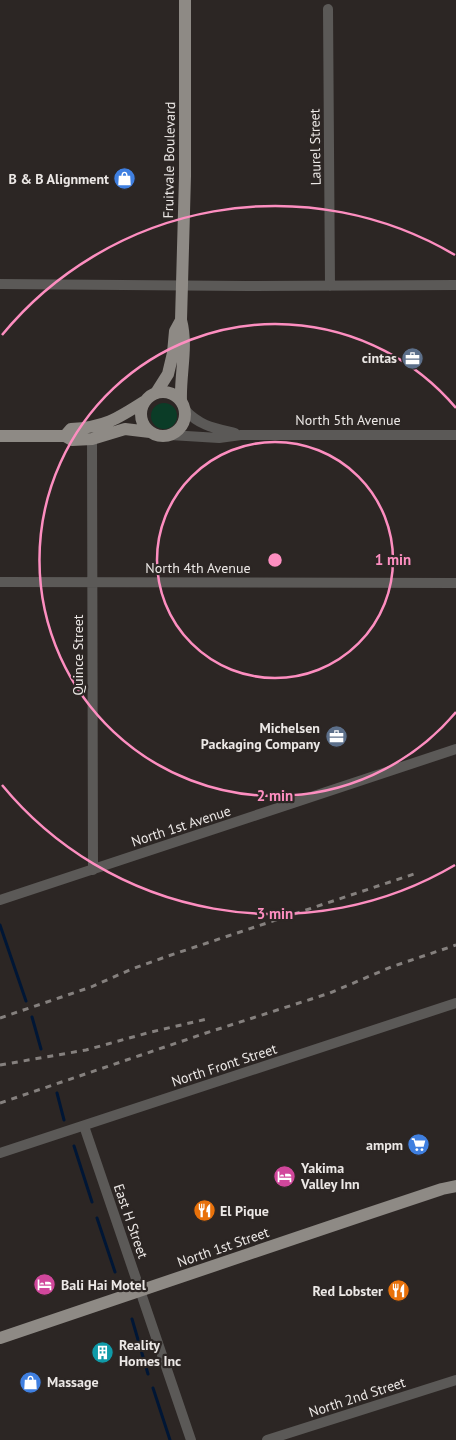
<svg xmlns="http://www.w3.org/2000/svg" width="456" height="1440" viewBox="0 0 456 1440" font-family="'PT Sans',sans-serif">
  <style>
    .green { fill: #0b3c27 }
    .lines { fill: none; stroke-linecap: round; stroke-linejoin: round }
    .stream { stroke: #001635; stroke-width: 3 }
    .minor { stroke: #5b5957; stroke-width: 10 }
    .major { stroke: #8e8a85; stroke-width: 12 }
    .rail { stroke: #85807e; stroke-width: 3; stroke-dasharray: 6 6; stroke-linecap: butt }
    .ring { fill: none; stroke: #fd8ec0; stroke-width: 2.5 }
    .labels { text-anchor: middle; stroke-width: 4.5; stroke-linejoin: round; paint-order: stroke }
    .street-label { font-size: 14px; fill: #ece8e6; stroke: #2c2624 }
    .poi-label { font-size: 14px; font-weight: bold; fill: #ece8e6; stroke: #2c2624; text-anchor: end }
    .centre { fill: #fd8ec0; stroke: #2c2624; stroke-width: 2.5 }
    .ring-label { font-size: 15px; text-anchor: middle; font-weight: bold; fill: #fd8ec0; stroke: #2c2624; stroke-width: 4.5; stroke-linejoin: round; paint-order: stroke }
  </style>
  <rect width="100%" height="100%" fill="#2c2624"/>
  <path class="green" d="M151 416a13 13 0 1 1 26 0a13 13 0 1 1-26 0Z"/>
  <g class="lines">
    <path class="stream" d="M0,925L26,1001
      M32,1017L41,1049
      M57,1093L64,1120
      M74,1146L92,1202
      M97,1218L115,1272
      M132,1319L148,1374
      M153,1388L170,1440"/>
    <path class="minor" d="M328,9L330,286
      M0,284L246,286L456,285
      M185,410C200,426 214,428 235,433
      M170,435L219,438L241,435H456
      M92,439L93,870
      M0,582L456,583
      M0,900L456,749
      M84,1126L191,1440
      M0,1153L456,1003
      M267,1440L456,1380"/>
    <path class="major" d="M141 414a22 22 0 1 1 44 0a22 22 0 1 1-44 0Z
      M156,393L168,374L173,353L175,331L181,320
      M181,400C180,373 188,347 181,320L185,176V0
      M0,436H65L72,440L92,439L125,429L150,432
      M65,436L71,429C105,427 117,419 145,401
      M0,1338L367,1214L442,1189L456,1186"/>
    <path class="rail" d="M0,1018L91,987L132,969L168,956L417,873
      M0,1065L86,1050L151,1032L207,1019
      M0,1103L206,1033L330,993L391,967L456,945"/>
  </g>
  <g class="ring">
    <circle cx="275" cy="560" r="118"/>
    <path d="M456 712A236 236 0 1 1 456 408"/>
    <path d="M455 865A354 354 0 0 1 2 785M2 335A354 354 0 0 1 455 255"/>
  </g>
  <defs>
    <symbol id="shop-disc" viewBox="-11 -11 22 22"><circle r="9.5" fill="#3f7fe0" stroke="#2c2624"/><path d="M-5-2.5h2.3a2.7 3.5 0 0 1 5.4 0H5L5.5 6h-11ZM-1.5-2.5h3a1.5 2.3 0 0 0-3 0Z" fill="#fff"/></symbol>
    <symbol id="office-disc" viewBox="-11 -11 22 22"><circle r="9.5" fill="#5c6f8a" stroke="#2c2624"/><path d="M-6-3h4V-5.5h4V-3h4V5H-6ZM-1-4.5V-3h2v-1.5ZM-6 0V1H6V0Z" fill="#fff"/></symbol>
    <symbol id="supermarket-disc" viewBox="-11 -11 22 22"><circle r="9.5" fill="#3f7fe0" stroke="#2c2624"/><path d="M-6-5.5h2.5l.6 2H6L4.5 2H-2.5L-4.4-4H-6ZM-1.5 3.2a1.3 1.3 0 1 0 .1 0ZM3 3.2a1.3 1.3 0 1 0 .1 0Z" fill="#fff"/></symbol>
    <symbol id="hotel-disc" viewBox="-11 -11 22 22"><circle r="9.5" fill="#d1479c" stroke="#2c2624"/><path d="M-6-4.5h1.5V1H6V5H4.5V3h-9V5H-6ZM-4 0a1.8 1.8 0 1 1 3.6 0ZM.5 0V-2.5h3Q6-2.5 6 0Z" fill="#fff"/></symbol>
    <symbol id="restaurant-disc" viewBox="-11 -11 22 22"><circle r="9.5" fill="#e8710a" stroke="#2c2624"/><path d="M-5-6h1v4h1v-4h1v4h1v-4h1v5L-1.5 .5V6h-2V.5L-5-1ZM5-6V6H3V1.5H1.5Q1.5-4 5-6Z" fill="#fff"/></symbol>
    <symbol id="building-disc" viewBox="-11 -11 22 22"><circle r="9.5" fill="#0f9aa8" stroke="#2c2624"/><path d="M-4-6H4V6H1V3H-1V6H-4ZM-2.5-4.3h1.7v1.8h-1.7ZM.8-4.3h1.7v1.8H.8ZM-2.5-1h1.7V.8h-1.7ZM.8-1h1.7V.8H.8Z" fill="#fff"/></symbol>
  </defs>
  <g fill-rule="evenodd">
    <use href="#shop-disc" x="112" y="166" width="25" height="25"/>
    <use href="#office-disc" x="400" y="346" width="25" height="25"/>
    <use href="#office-disc" x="324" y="724" width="25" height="25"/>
    <use href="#supermarket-disc" x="406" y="1132" width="25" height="25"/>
    <use href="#hotel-disc" x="272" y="1164" width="25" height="25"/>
    <use href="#restaurant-disc" x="192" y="1198" width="25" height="25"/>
    <use href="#hotel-disc" x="32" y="1272" width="25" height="25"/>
    <use href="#restaurant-disc" x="386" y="1278" width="25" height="25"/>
    <use href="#building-disc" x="90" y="1340" width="25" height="25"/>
    <use href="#shop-disc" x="18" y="1370" width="25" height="25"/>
  </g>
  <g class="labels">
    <g class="street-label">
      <text transform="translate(315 147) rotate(-91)" y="5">Laurel Street</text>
      <text transform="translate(169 160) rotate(-89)" y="5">Fruitvale Boulevard</text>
      <text x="348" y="425">North 5th Avenue</text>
      <text x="198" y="573">North 4th Avenue</text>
      <text transform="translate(78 655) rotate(-90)" y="5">Quince Street</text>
      <text transform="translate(181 826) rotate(-18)" y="5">North 1st Avenue</text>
      <text transform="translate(224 1065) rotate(-18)" y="5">North Front Street</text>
      <text transform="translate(131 1221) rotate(71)" y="5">East H Street</text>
      <text transform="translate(223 1247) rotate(-19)" y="5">North 1st Street</text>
      <text transform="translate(357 1397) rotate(-18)" y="5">North 2nd Street</text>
    </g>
    <g class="poi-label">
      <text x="109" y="184">B &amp; B Alignment</text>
      <text x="397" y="363">cintas</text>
      <text x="320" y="733">Michelsen<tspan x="320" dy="16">Packaging Company</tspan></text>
      <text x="403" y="1150">ampm</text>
      <text x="301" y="1173" text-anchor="start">Yakima<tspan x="301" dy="16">Valley Inn</tspan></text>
      <text x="220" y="1216" text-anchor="start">El Pique</text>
      <text x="61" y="1290" text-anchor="start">Bali Hai Motel</text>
      <text x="383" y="1296">Red Lobster</text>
      <text x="119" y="1350" text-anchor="start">Reality<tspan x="119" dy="16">Homes Inc</tspan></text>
      <text x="47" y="1387" text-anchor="start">Massage</text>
    </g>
  </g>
  <circle cx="275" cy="560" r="8" class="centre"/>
  <g class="ring-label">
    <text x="393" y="565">1 min</text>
    <text x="275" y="801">2 min</text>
    <text x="275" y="919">3 min</text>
  </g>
</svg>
